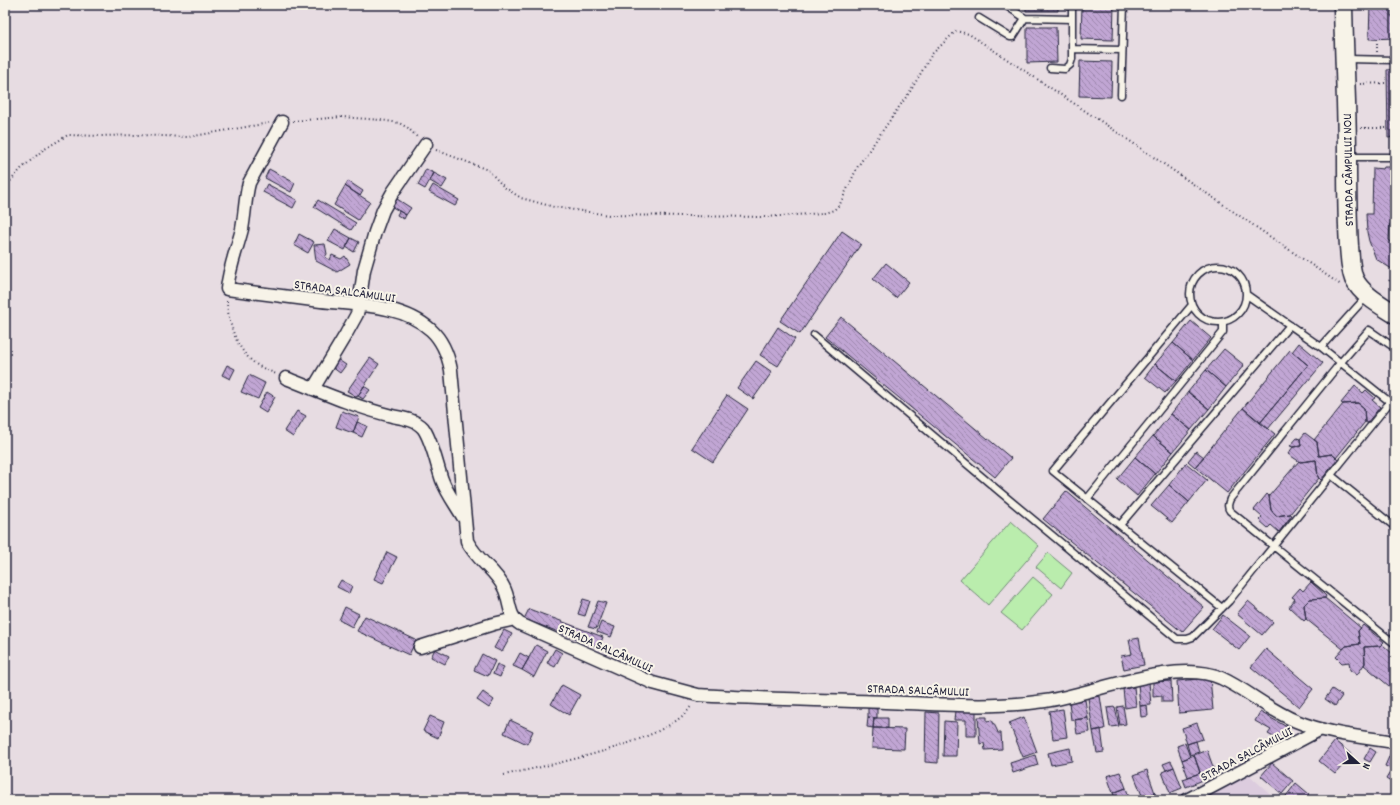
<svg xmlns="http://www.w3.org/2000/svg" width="1400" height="805" viewBox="0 0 1400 805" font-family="Dekko,sans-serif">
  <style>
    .built { fill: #dcccde }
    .pitch { fill: #baedad; stroke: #6e8874 }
    .building { fill: url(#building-back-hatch); stroke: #22223b }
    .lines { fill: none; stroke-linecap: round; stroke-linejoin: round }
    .lane-casing { stroke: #22223b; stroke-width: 9 }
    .street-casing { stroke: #22223b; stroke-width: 15 }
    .secondary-casing { stroke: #22223b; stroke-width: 21 }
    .path { stroke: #22223b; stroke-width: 2; stroke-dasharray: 1 3; stroke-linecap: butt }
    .lane { stroke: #f7f3e8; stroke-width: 6 }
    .street { stroke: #f7f3e8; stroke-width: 12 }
    .secondary { stroke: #f7f3e8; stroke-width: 18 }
    .labels { text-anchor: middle; stroke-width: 4; stroke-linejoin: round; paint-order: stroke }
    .street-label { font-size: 13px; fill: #22223b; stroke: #f7f3e8 }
  </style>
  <defs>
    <pattern id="building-back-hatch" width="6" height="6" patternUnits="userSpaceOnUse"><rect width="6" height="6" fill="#c1a6d4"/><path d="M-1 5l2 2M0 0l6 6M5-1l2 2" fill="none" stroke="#9c87ad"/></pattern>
  </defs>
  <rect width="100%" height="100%" fill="#e7dce2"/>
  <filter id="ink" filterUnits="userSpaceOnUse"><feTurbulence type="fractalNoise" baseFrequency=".025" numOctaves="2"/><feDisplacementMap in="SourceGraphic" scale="8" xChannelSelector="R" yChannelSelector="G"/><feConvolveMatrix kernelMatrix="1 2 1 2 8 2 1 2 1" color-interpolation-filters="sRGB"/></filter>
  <g filter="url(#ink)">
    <path class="built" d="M1248,774L1277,800H1201Z"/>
    <path class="pitch" d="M1011,521L1039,546L988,605L960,580Z
      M1048,553L1072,573L1061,588L1036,567Z
      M1033,577L1053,594L1022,630L1001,613Z"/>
    <path class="building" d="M1026,5H1058V11H1026Z
      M1082,5H1114L1113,40L1081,39Z
      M1370,5H1391V16H1395V38L1369,39Z
      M1027,27H1056L1057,62L1027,63Z
      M1080,61L1112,62L1111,97L1079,96Z
      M1395,69V137L1388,138L1387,70Z
      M1384,167H1395V189H1393L1395,224H1390L1389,240L1395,245V271L1376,259L1369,241L1367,232L1366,214H1372L1373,168L1383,169Z
      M269,169L295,183L291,192L265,178Z
      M426,169L434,173L425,189L418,185Z
      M434,173L447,180L442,188L430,181Z
      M348,181L363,191L360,196L345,186Z
      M267,184L297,200L293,208L263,192Z
      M433,185L459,200L455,206L429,192Z
      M345,186L370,202L358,220L334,205Z
      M394,197L411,208L406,215L389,205Z
      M318,200L356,223L351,230L314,207Z
      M399,211L406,215L404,219L397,215Z
      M335,229L351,238L345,250L328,241Z
      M842,231L861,244L800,334L780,321Z
      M299,234L314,242L308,253L294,245Z
      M351,238L359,242L354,252L346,247Z
      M325,244L327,254L325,257L330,260L332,255L341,259L345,256L350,264L337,272L316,261L314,245Z
      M886,263L909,282L896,298L873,279Z
      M841,317L1011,458L995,477L825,337Z
      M1191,321L1211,338L1193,360L1173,343Z
      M778,327L795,339L778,366L760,355Z
      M1173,343L1193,360L1176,381L1155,364Z
      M1299,343L1323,363L1268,429L1260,423L1308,365L1292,352Z
      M1224,349L1244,365L1226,387L1206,370Z
      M1290,350L1308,365L1260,423L1243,408Z
      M370,358L379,364L357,397L347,391Z
      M337,359L346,365L340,373L332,367Z
      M756,361L772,372L753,399L737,388Z
      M1155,364L1176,381L1165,393L1145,377Z
      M227,365L235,369L230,379L222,375Z
      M1206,370L1226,387L1209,409L1188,392Z
      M249,375L265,383L258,399L241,392Z
      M364,386L370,390L363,399L358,396Z
      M1355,386L1363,393L1366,390L1375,398L1372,400L1380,407L1367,423L1365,422L1364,408L1358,403L1343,404L1341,403Z
      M267,392L275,397L266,413L258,408Z
      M1188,392L1209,409L1191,430L1171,414Z
      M727,395L748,409L713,462L692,448Z
      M1358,403L1364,408L1365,422L1336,458L1332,454L1319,456L1317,442L1314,440L1343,404Z
      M1243,408L1275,434L1227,493L1195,467Z
      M297,411L306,416L293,437L284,431Z
      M342,411L359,417L353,433L336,427Z
      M1171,414L1191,430L1173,452L1153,436Z
      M357,422L367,426L362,437L353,433Z
      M1305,433L1317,442L1319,456L1332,454L1338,459L1321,480L1318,477L1316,460L1300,462L1288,454L1293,447L1301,446L1300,439Z
      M1153,436L1173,452L1155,474L1135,457Z
      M1297,438L1300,439L1301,446L1293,447L1290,446Z
      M1196,451L1204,457L1195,467L1188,461Z
      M1135,457L1155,474L1137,496L1117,479Z
      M1316,460L1318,477L1319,478L1290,514L1276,516L1271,510L1269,496L1299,461L1300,462Z
      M1186,463L1207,480L1189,502L1169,485Z
      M1169,485L1189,502L1172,523L1151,506Z
      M1066,491L1204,607L1182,632L1043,519Z
      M1267,494L1269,496L1271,510L1276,516L1290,514L1292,515L1279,532L1271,525L1268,528L1259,520L1262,517L1254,510Z
      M387,552L397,557L383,583L374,579Z
      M341,580L352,586L349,593L337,587Z
      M1311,582L1326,596L1325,598L1310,599L1304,605L1306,619L1304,621L1289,607L1295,599L1292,597L1300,588L1303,591Z
      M1325,598L1361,628L1358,631L1360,644L1346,646L1343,649L1306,619L1304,605L1310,599Z
      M583,599L590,601L585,616L578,614Z
      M598,601L606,603L596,629L588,627Z
      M1248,601L1273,622L1262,635L1237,614Z
      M345,607L359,614L352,627L339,620Z
      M529,609L603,637L599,647L524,619Z
      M1223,615L1250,636L1239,650L1212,629Z
      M365,616L416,640L409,655L357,631Z
      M601,622L615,627L611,637L597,632Z
      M1363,625L1384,642L1380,646L1364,647L1365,663L1357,675L1350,670L1349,662L1342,663L1336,657L1346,646L1360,644L1358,631Z
      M504,630L512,634L502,652L494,648Z
      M1139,638L1144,665L1124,669L1121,656L1132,654L1129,640Z
      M1382,644L1395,656V691L1364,665L1365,663L1364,647L1380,646Z
      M536,645L547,651L534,677L522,670Z
      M435,649L449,656L445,664L431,657Z
      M555,649L562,653L555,667L547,663Z
      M1266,649L1313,689L1299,707L1251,667Z
      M520,653L529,658L522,670L513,666Z
      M482,654L495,661L488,676L474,670Z
      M497,664L504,667L500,677L493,674Z
      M1210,678L1213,710L1179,713L1177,681Z
      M1171,681L1172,702H1162V696L1153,697V682Z
      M1149,682L1151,705L1140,706L1138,683Z
      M562,685L580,695L569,715L551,704Z
      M1134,687L1136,706L1125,708L1123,689Z
      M1332,689L1342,696L1335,706L1325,699Z
      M483,692L494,700L489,708L477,700Z
      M1100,696L1105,729L1093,731L1088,698Z
      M1085,700L1088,718L1071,720L1069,702Z
      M1147,705L1148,716L1141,717L1140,706Z
      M1123,706L1126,724L1120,725L1117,707Z
      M1115,707L1119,726L1110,727L1107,708Z
      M868,708L877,709V718L868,717Z
      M1063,709L1067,737L1053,739L1049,711Z
      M955,711H976V736H966V720H954Z
      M926,712L939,713L938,763L925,762Z
      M1260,712L1287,727L1279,740L1268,734L1271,730L1255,721Z
      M430,716L444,722L438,738L423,731Z
      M868,717L874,718L873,728L867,727Z
      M978,717H987V721L992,720L997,730L998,733H1001L1002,749L985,750L984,743L980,744Z
      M1024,717L1037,752L1023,757L1009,723Z
      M874,718H888V728H873Z
      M1088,718L1090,732L1077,734L1075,720Z
      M510,720L533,731L527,744L504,733Z
      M944,721L957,722L956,756H943Z
      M1197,723L1203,739L1187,744L1182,728Z
      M873,728L905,729L904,749L872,748Z
      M1101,729L1104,752L1097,753L1093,731Z
      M1196,741L1199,752L1190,755L1187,744Z
      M1335,741L1352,755L1335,774L1319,761Z
      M1185,743L1190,757L1182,760L1177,746Z
      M1070,748L1072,761L1051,765L1048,753Z
      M1370,748L1376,752L1370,762L1364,759Z
      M1207,750L1216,775L1203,780L1194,755Z
      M1391,752H1395V770L1385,766Z
      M1035,755L1038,765L1013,773L1010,763Z
      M1194,755L1200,773L1188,777L1182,760Z
      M1171,761L1174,767L1166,770L1163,764Z
      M1272,763L1293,781L1282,794L1261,776Z
      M1174,767L1182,788L1170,793L1162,772Z
      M1392,769L1395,770L1394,784L1386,779Z
      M1147,770L1155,793L1143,798L1134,775Z
      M1120,772L1126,788L1113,793L1107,776Z
      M1200,773L1203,780L1186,787L1183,779Z
      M1296,783L1309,794L1303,800H1283Z
      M1126,788L1130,800H1116L1113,793Z
      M1155,793L1158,800H1147L1145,797Z
      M1348,793L1356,800H1342Z"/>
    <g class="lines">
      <defs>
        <path id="lane" d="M1005,5L1025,18L1072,19
          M979,18L1010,37H1013L1025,18
          M1072,49L1122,50
          M1347,59L1395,60
          M1050,68L1065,69L1070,65L1072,59V5
          M1121,95L1124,5
          M1349,157H1395
          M1190 294a28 28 0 1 1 56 0a28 28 0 1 1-56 0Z
          M1247,295L1321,347L1395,406
          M1192,305L1053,471L1222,608
          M814,335L1000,492L1177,639H1187L1193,637L1229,601L1390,402
          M1321,347L1366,297
          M1395,348L1369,330L1341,362L1230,499C1228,504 1227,507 1230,511L1395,644
          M1331,475L1395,527
          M1087,499L1223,332V322
          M1120,525L1290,325"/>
        <path id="street" d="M282,122L249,183C245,198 245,214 242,229C237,249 229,268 227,289C258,293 289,297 321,301C357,305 403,304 431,330C443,341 448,355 451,370L467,541C477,561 496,570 504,588C510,599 508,617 520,624L653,683L698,695C760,699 823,700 885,702C938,704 992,709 1045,701C1094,694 1175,658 1221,678C1247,690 1269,710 1296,721C1327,734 1362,737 1395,742
          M286,378C321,392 356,407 392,416C403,418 416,420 423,428C432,440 437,466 442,480C447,493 456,505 463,517
          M313,389L346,334L357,314L359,305L364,270L375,232L383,210L393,192L426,144
          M420,647L493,624L515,619
          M1187,800L1319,730"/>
        <path id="secondary" d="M1343,5C1344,56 1347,107 1347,157C1347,187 1347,216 1349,246C1350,256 1350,269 1354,279C1362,295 1381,305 1395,314"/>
      </defs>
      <use href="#lane" class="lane-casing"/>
      <use href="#street" class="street-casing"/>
      <use href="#secondary" class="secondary-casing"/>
      <path class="path" d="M1377,39V52
        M1360,84L1387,83
        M293,121L342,117L381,120L399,123L408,128L417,137
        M1361,128H1388
        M436,150L488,170L504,187L521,198L554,207L609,215L764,217L825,213L834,210L840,204L858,166L911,90L932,54L956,31L969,34L1105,124L1341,285
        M5,187L21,169L43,150L68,135L101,136L138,135L188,137L269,123
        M1389,281L1395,272
        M227,301C228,324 238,354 259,366C264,369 270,371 276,374
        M504,775C545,766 670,742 691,706"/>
      <use href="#lane" class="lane"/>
      <use href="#street" class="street"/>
      <use href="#secondary" class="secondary"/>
    </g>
  </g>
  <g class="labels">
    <g class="street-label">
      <text transform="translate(1347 170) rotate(-91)" y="5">STRADA CÂMPULUI NOU</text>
      <text transform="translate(345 290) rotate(8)" y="5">STRADA SALCÂMULUI</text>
      <text transform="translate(606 647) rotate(24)" y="5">STRADA SALCÂMULUI</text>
      <text transform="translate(918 689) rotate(2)" y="5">STRADA SALCÂMULUI</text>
      <text transform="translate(1246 753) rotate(-28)" y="5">STRADA SALCÂMULUI</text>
    </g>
  </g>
  <rect width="1400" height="805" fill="none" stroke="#f7f3e8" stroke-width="20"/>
  <rect x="10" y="10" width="1380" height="785" fill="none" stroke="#22223b" stroke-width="1.5" filter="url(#ink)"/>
  <g transform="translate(1358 763) rotate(111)" stroke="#f7f3e8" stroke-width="3" paint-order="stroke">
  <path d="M0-3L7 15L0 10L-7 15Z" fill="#22223b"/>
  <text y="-6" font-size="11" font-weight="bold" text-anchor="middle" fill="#22223b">N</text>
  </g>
</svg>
